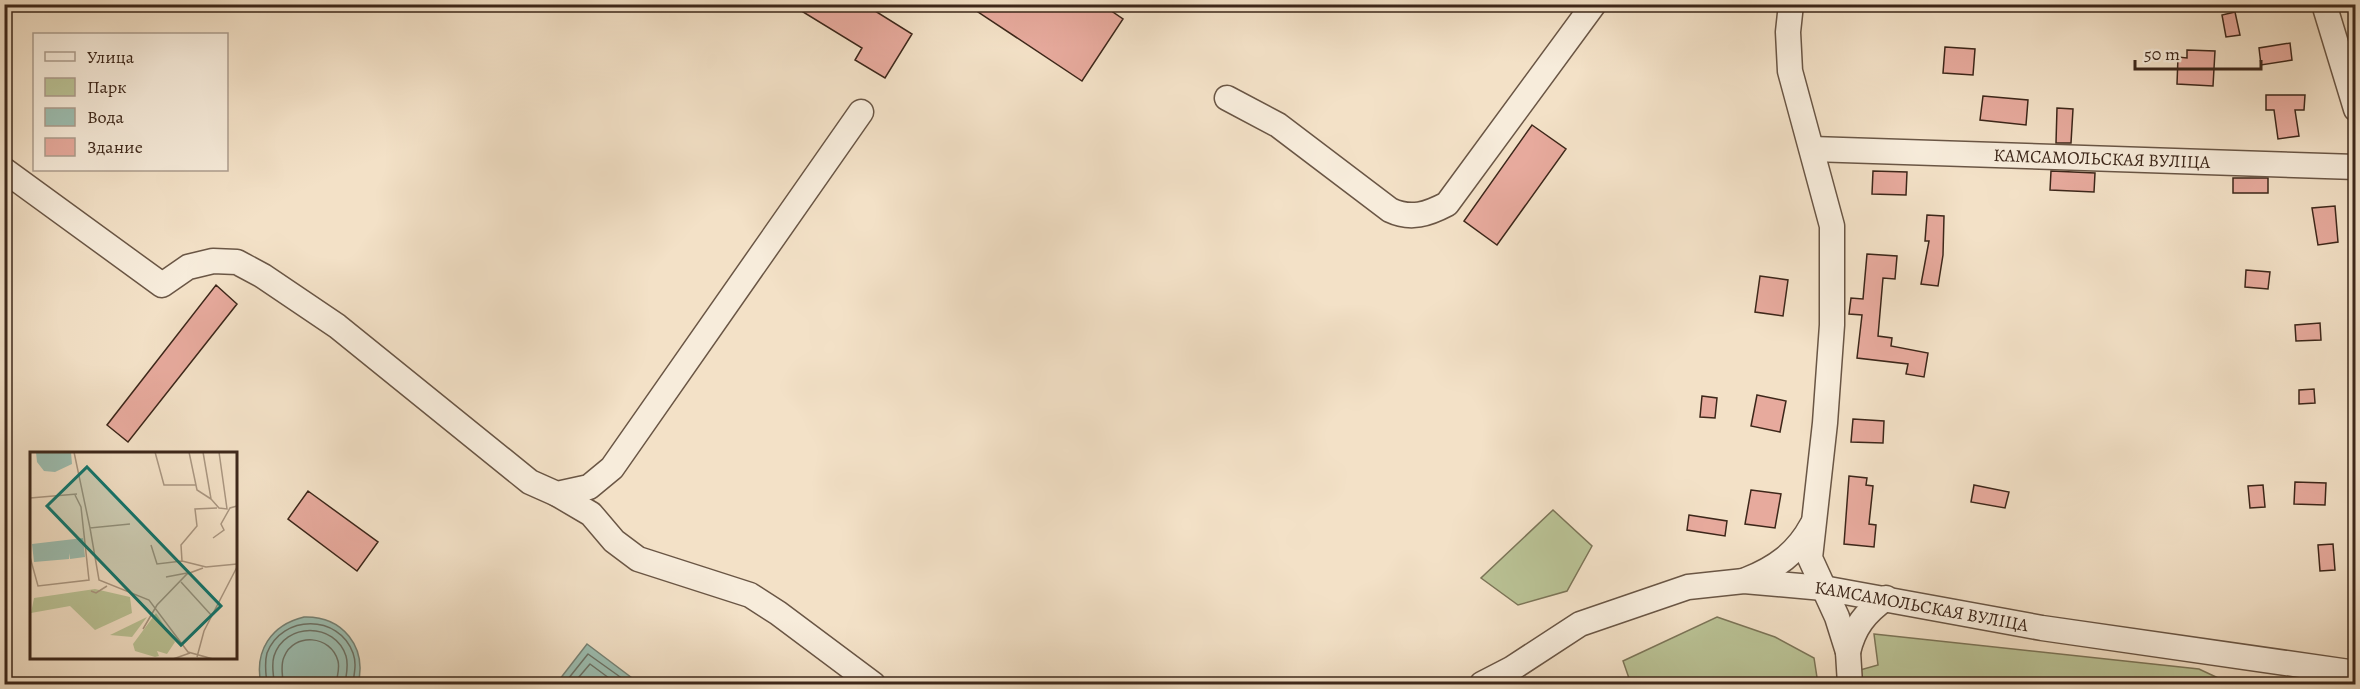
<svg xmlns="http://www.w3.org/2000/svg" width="2360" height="689" viewBox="0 0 2360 689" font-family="Alegreya,serif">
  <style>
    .green { fill: #bac396; stroke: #7c7558; stroke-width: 1.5 }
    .water { fill: #9cbeb1; stroke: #768275; stroke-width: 1.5 }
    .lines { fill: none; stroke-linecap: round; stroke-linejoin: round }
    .shore { stroke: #6c7266; stroke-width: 1.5 }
    .building { fill: #e7aa9d; stroke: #3d271a; stroke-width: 1.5 }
    .minor-casing { stroke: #6a5645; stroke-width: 27 }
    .minor { stroke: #f7ecdb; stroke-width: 24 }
    .labels { text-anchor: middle; stroke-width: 6; stroke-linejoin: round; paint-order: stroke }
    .street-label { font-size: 18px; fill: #3d271a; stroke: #f7ecdb }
    .inset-road { fill: none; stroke: #aa9782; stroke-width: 1.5 }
    .view { fill: #0f766e; fill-opacity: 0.15; stroke: #0f766e; stroke-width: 3 }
    .inset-edge { fill: none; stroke: #3d271a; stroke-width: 3 }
  </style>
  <rect width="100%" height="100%" fill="#f3e1c7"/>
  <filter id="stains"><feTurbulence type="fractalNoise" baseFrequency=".00333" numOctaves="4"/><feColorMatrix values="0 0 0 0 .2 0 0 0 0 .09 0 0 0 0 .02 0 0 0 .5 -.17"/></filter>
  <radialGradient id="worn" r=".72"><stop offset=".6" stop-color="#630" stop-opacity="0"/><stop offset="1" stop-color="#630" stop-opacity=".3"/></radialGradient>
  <path class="green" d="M1553,510L1592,546L1567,591L1518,605L1481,578Z
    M1717,617L1775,637L1814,658L1818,684H1631L1623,661Z
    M1874,634L2199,669L2231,684H1864L1860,670L1878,665Z"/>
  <path class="water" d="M304,617C343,616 367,647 358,684H261C254,651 271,625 304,617Z
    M587,644L640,684H556Z"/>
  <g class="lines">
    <path class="shore" d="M267,684C266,674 264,664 267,653C282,614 339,614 353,653C357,664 354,673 353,684
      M274,684C274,675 271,666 274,656C285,622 335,622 346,656C349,666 346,675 345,684
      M283,684C283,675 280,666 284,657C294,632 331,635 338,661C340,669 337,676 336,684
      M564,684L588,654L630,684
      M573,684L590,664L617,684"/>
  </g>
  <path class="building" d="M790,4H864L912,34L885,78L855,60L862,48Z
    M966,4H1101L1123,19L1082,81Z
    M2235,12L2240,35L2226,37L2222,15Z
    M2290,43L2292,60L2261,65L2259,48Z
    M1945,47L1975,49L1973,75L1943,73Z
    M2187,50L2215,51L2213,86L2177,84L2178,57L2187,58Z
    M2266,95H2305L2304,110H2295L2299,136L2278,139L2274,110H2266Z
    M1983,96L2028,100L2026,125L1980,120Z
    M2057,108L2073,109L2071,143H2056Z
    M1532,125L1566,149L1497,245L1464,221Z
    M1873,171L1907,172L1906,195L1872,194Z
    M2051,171L2095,173L2094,192L2050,190Z
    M2233,178H2268V193H2233Z
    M2335,206L2338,242L2318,245L2312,208Z
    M1927,215L1944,216L1943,255L1938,286L1921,284L1929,241H1925Z
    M1867,254L1897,256L1895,279L1883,278L1878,336L1892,338L1891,346L1928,353L1924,377L1906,374L1908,364L1857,358L1862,315L1849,314L1851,298L1863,299Z
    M2246,270L2270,272L2268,289L2245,287Z
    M1760,276L1788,280L1783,316L1755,312Z
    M216,285L237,304L128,442L107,425Z
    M2320,323L2321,340L2296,341L2295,325Z
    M2314,389L2315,403L2299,404V390Z
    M1757,395L1786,401L1780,432L1751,426Z
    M1702,396L1717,398L1715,418L1700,417Z
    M1853,419L1884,421L1883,443L1851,442Z
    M1849,476L1867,478L1866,485L1873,486L1869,524L1876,525L1874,547L1844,544Z
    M2295,482L2326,483L2325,505L2294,504Z
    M1974,485L2009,492L2005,508L1971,502Z
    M2263,485L2265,507L2250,508L2248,486Z
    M1751,490L1781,494L1775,528L1745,524Z
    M308,491L378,542L357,571L288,519Z
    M1689,515L1727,521L1725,536L1687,530Z
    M2333,544L2335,570L2320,571L2318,545Z"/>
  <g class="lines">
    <defs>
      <g id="minor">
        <path d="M1791,4L1788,32L1790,71L1832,226V325L1825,423L1810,558L1837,617L1848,652L1850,684"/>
        <path d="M2324,4L2356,109"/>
        <path d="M1227,98L1278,125L1390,210C1411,220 1428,214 1447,204L1594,4"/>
        <path id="s1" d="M1812,149L2356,167"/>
        <path d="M4,170L162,285L188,267L213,261L237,262L263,276L337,326L530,482L557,494L589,487L612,468L861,112"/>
        <path d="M557,494L591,514L614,541L638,559L750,595L778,613L873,684"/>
        <path d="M1746,580C1776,568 1797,553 1812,525"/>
        <path d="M1848,652C1854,627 1865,613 1886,598"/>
        <path id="s2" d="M1482,684L1511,669L1580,624L1688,587L1744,581L1823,588L2042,628L2356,673"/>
      </g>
    </defs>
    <use href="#minor" class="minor-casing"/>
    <use href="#minor" class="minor"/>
  </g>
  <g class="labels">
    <g class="street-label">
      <text dy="6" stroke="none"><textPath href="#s1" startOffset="290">КАМСАМОЛЬСКАЯ ВУЛІЦА</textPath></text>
      <text dy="6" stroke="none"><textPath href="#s2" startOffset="465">КАМСАМОЛЬСКАЯ ВУЛІЦА</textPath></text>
    </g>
  </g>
  <g transform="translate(30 452)">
    <rect width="207" height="207" fill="#f3e1c7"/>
    <path d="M65,137L100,145L102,161L65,178L40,154L1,161L4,146ZM126,161L145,190L137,202L127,199L129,204L125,205L105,199L103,192ZM117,165L102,185L80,183Z" fill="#bac396"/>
    <path d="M6,0H41L42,12L25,20L14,19L7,10ZM53,86L55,105L40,107L39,101V107L4,110L2,92Z" fill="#9cbeb1"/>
    <path class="inset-road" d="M44,0L60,76L100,72M125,0L134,33H166M159,0L167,38L181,47M173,0L181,47L189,56L197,57L189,0M0,46L47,42M60,76L69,128L119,148L158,200L183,207M183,86L194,78L191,72L200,56L207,54M121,93L127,112L152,109L176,115L207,112M0,105L8,134L59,128L51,55L45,43M152,109L151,93L167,74L165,57L187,56M136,125L157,121M151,130L182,164M61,139L66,141L77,134M113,177L127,153L157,122L173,116M167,205L174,179L207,115M143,207L160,201"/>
    <path class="view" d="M57,15L191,154L151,193L17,54Z"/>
    <rect width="207" height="207" class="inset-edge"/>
  </g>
  <rect width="2360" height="689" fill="none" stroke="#f3e1c7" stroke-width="24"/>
  <rect x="6" y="6" width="2348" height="677" fill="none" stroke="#3d271a" stroke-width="3"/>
  <rect x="12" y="12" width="2336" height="665" fill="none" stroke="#3d271a" stroke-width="1.5"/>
  <rect x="33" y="33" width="195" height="138" fill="#f7ecdb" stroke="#ad9d8e" stroke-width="1.5"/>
  <rect x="45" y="52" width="30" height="9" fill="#f7ecdb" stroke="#ad9d8e" stroke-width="1.5"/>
  <text x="87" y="63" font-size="18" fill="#3d271a">Улица</text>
  <rect x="45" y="78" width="30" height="18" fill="#bac396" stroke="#ad9d8e" stroke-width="1.5"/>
  <text x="87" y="93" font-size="18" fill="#3d271a">Парк</text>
  <rect x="45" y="108" width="30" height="18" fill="#9cbeb1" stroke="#ad9d8e" stroke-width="1.5"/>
  <text x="87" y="123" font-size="18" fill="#3d271a">Вода</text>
  <rect x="45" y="138" width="30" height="18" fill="#e7aa9d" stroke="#ad9d8e" stroke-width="1.5"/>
  <text x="87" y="153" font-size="18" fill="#3d271a">Здание</text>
  <path d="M2135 60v9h126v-9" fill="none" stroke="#3d271a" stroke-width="3"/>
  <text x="2144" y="60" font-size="18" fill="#3d271a" stroke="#f7ecdb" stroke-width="4.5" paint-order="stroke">50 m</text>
  <rect width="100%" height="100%" filter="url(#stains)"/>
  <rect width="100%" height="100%" fill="url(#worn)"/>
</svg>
